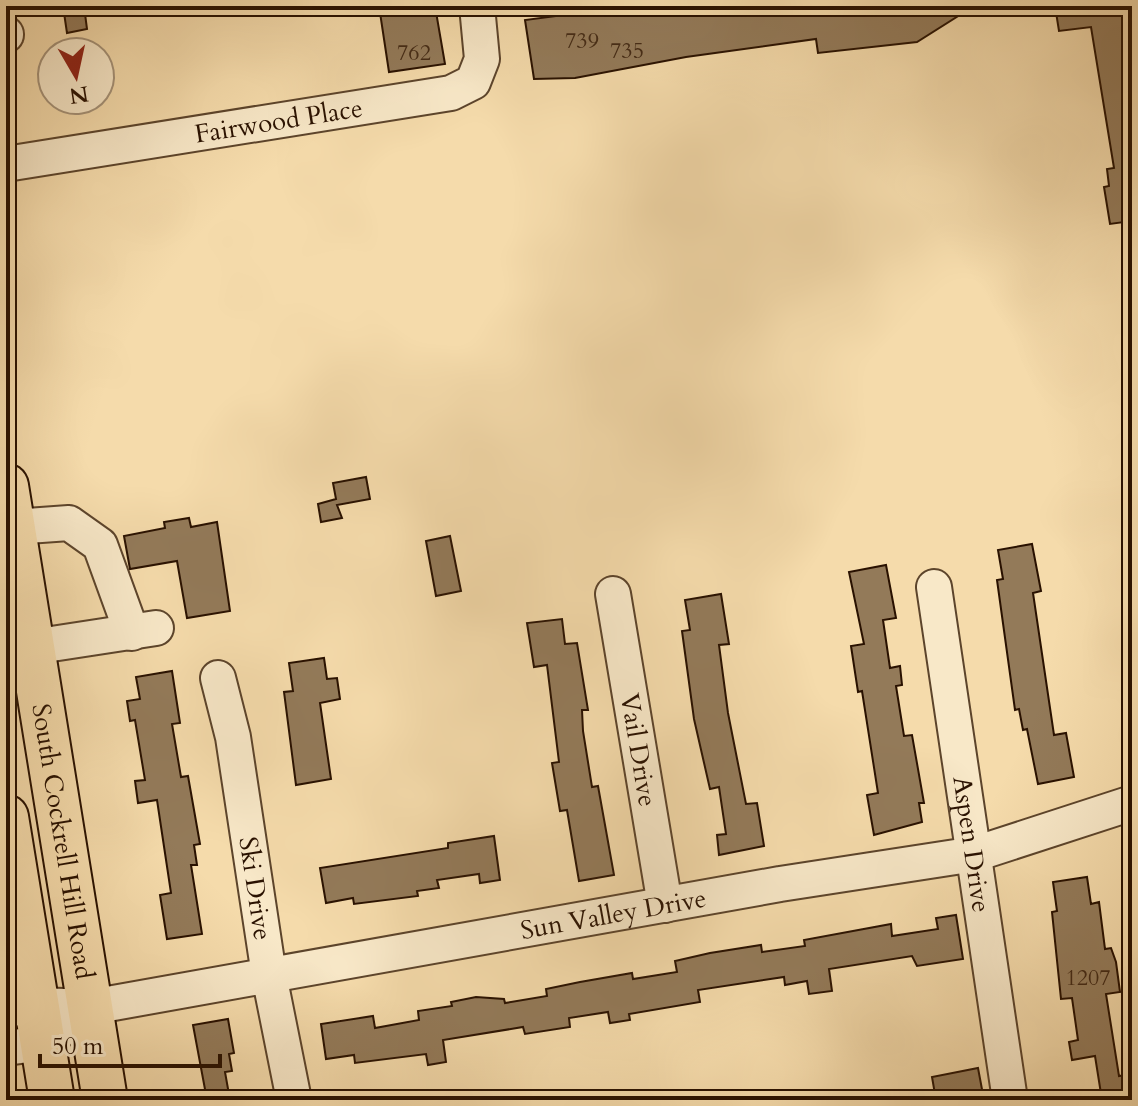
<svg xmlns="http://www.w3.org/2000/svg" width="1138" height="1106" viewBox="0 0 1138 1106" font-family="Cardo,serif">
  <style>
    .building { fill: #937a59; stroke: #291100; stroke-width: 2 }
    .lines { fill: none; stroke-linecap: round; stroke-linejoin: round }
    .minor-casing { stroke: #5c442b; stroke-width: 38 }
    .major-casing { stroke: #291100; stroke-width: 48 }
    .minor { stroke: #f8e8c8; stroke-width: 34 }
    .major { stroke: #f5dbab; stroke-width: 44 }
    .labels { text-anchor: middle; stroke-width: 7; stroke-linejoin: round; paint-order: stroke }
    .number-label { font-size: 22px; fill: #442b16 }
    .street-label { font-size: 26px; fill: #291100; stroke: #f8e8c8 }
  </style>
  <rect width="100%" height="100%" fill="#f5dbab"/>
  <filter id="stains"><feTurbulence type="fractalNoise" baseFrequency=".0025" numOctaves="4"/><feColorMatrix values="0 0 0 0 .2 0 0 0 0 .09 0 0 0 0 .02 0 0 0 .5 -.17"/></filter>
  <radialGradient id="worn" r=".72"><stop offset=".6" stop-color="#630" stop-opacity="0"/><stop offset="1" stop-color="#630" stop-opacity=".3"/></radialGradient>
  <path class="building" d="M63,6H84L87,29L67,33Z
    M379,6H435L445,64L389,72Z
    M633,6H974L917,42L818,53L816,39L686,57L575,78L534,79L525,20Z
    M1055,6H1122L1128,43H1132V221L1110,224L1104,187L1109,186L1107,169L1114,168L1091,27L1059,31Z
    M366,477L370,499L337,505L342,518L321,522L318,504L336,499L333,483Z
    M189,518L191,527L217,522L230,611L187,618L177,561L130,569L124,536L165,528L164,522Z
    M450,536L461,591L436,596L426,541Z
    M1032,544L1041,591L1033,593L1054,735L1066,733L1074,777L1038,784L1027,729L1023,730L1019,709L1015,710L997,580L1003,579L998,550Z
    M886,565L896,618L883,620L890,668L900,666L902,685L896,686L904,736L912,735L924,803H919L922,822L874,835L867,795L878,793L862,691L858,692L851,646L864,644L849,572Z
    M721,594L729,644L719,645L728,713L746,804L757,803L764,846L719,855L717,835L726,834L719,787L710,789L694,719L682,631L690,630L685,600Z
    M562,619L565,644L577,643L588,710H582L583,731L592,787L598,786L614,875L579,881L567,810L560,811L552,763L559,762L547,665L534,667L527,623Z
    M324,658L327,679L337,678L340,699L320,703L331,779L296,785L284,692L293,691L289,663Z
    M172,671L180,723L172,724L181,777L188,776L200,844L194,845L197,865H191L202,934L167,939L160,895L171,893L157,800L138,803L135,781L145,780L135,720L130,721L127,701L140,699L136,677Z
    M494,836L500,880L480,883L479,874L437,880L439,888L417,891L418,896L354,904L353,898L326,903L320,868L448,848V843Z
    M1087,877L1091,904L1099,902L1105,949L1111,948L1116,962L1120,992L1106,994L1119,1076L1132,1074V1100H1102L1095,1056L1072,1060L1069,1042L1078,1040L1072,998L1061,999L1052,912L1057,911L1053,882Z
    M956,915L963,959L917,966L912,956L829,969L832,991L809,994L807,981L785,985L784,977L698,990L700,1002L629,1014L630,1020L610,1023L608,1012L569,1018L570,1027L525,1034L523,1027L443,1040L446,1062L428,1065L426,1054L355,1063L354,1055L326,1059L321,1024L373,1016L375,1028L419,1020L418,1011L452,1006L451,1002L476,997L504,999L505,1003L547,996L546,989L580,982L632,973L633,979L677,972L675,961L710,953L761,945L762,952L805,946L804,940L891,924L892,936L938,929L936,918Z
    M228,1019L234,1053L229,1054L232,1071L225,1072L230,1100H207L193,1025Z
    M978,1068L984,1100H936L932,1077Z"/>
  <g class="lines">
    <defs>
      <g id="minor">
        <path d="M6,34V35"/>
        <path id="s1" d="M6,164L451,93L473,82L482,59L477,6"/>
        <path d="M13,527L69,523L100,545L132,633"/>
        <path id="s2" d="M934,587L1010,1100"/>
        <path id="s3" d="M613,594L665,905"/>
        <path d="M32,647L156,628"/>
        <path id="s4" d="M218,678L233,737L269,975L294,1100"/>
        <path id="s5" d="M6,1010L37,1005L91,1007L780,884L975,854L1132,803"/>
        <path d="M6,1048L43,1043L62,1029"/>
      </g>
      <g id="major">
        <path id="s6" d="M6,486L105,1100"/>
        <path d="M6,817L52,1100"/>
      </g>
    </defs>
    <use href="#minor" class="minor-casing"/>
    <use href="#major" class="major-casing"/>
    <use href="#minor" class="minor"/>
    <use href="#major" class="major"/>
  </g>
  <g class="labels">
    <g class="number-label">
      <text x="582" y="48">739</text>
      <text x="627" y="58">735</text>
      <text x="414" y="60">762</text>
      <text x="1088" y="985">1207</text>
    </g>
    <g class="street-label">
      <text dy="9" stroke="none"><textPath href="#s1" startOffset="276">Fairwood Place</textPath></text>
      <text dy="9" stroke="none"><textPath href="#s3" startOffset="158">Vail Drive</textPath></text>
      <text dy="9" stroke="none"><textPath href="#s6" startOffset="360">South Cockrell Hill Road</textPath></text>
      <text dy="9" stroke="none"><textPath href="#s2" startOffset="260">Aspen Drive</textPath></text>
      <text dy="9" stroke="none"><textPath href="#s4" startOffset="214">Ski Drive</textPath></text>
      <text dy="9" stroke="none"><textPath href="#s5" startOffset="616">Sun Valley Drive</textPath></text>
    </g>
  </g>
  <rect width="1138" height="1106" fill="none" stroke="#f5dbab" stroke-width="32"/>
  <rect x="8" y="8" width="1122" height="1090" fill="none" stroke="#291100" stroke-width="4"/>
  <rect x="16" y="16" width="1106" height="1074" fill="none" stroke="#291100" stroke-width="2"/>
  <g transform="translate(76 76) rotate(171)"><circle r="38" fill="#f8e8c8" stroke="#a59278" stroke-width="2"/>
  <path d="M0-6L14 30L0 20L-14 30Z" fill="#8f2418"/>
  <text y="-12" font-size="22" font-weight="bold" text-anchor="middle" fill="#291100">N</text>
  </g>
  <path d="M40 1054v12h180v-12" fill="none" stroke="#291100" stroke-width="4"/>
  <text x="52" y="1054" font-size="24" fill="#291100" stroke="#f8e8c8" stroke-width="6" paint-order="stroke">50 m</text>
  <rect width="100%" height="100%" filter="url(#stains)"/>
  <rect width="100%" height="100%" fill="url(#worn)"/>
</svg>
